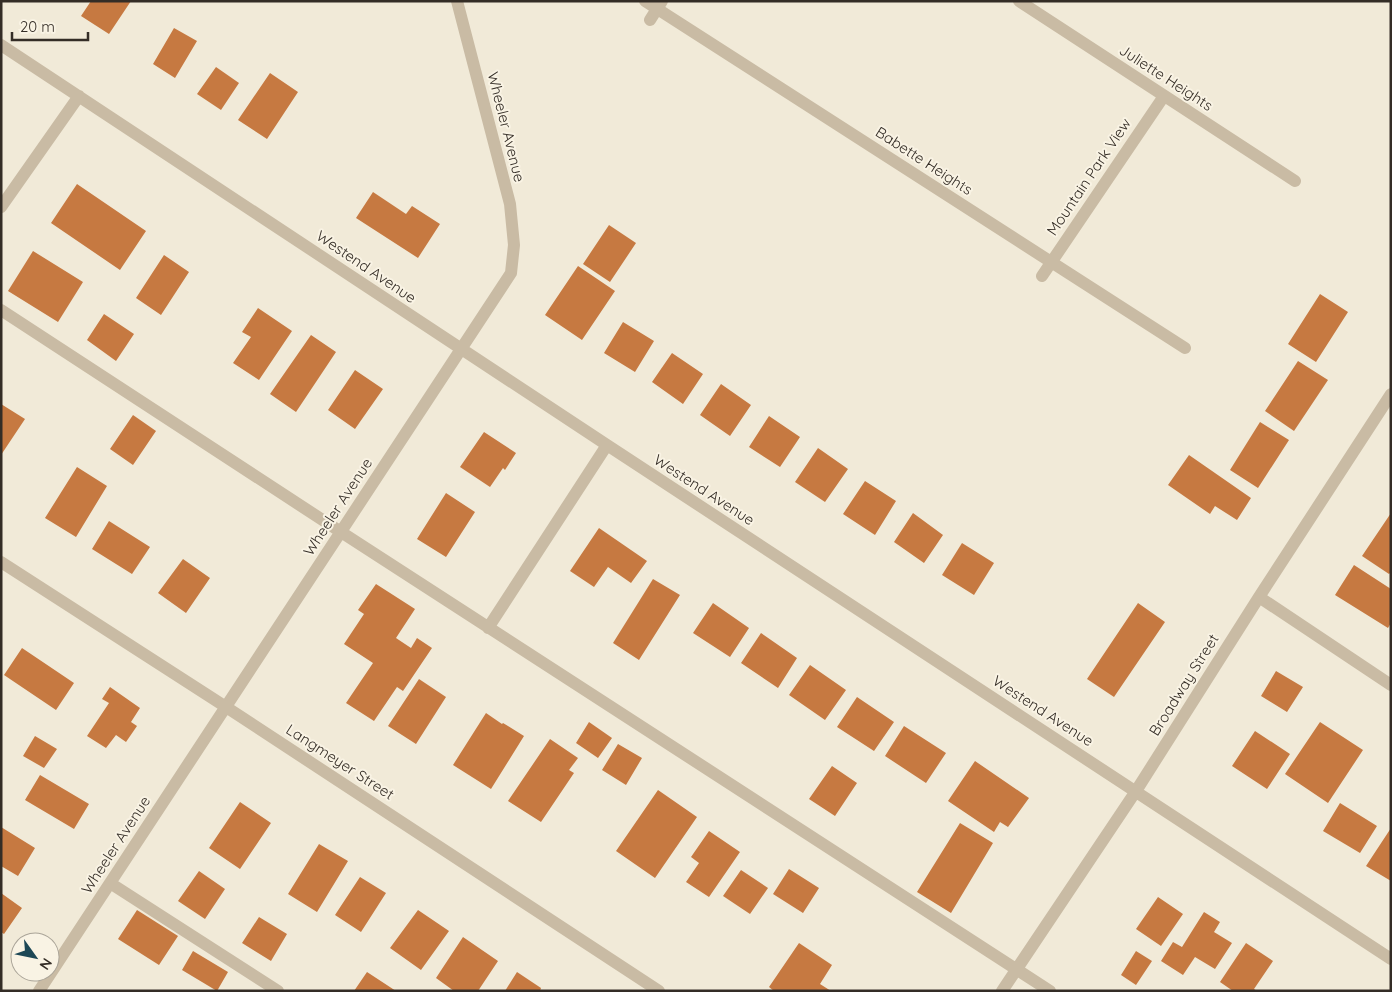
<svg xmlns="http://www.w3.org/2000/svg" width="1392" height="992" viewBox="0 0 1392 992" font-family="Quicksand,sans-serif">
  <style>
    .building { fill: #c67941 }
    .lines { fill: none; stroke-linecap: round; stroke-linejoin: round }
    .minor { stroke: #c9bba4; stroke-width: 12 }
    .labels { text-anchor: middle; stroke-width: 4; stroke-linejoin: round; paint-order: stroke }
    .street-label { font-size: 15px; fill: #342d26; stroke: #f9f3e4 }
  </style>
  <rect width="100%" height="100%" fill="#f1ead8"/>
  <path class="building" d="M91,1H131L109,34L81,16Z
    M174,28L197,41L175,78L153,64Z
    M216,67L239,83L221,110L197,94Z
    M270,73L298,92L267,139L238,120Z
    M77,184L146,231L120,270L51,223Z
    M373,192L406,214L412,206L440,224L418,258L356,218Z
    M609,225L636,243L610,282L583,264Z
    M33,251L83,282L58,322L8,291Z
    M164,255L189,272L161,315L136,298Z
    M578,266L615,291L582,340L545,315Z
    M1320,294L1348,312L1316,362L1288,344Z
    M258,308L292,331L259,380L233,363L251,337L242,332Z
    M104,314L134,334L116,361L87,340Z
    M623,322L654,341L635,372L604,353Z
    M311,335L336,352L296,412L270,394Z
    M672,353L703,374L683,404L652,382Z
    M1298,361L1328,380L1294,431L1265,411Z
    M355,370L383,389L355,429L328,410Z
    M721,384L751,405L730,436L700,415Z
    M1,404L25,419L1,455Z
    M133,415L156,431L133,465L110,449Z
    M769,416L800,437L780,467L749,447Z
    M1260,422L1289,440L1258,488L1230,470Z
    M484,432L516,453L505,470L503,468L490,487L460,467Z
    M818,448L848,469L825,502L795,482Z
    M1189,455L1251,498L1237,520L1215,506L1210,514L1168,485Z
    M77,467L107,486L76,537L45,518Z
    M865,481L896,501L875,535L843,514Z
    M446,493L475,512L446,557L417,539Z
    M913,513L943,535L924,563L894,542Z
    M1391,513V572L1389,574L1362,556Z
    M109,521L150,547L132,574L92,549Z
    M599,528L647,561L631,583L608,567L594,587L570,571Z
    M962,543L994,563L974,595L942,575Z
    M183,559L210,578L186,613L158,593Z
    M1354,565L1391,589V623L1388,628L1335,595Z
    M653,579L680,595L639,660L613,643Z
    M376,584L415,609L396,638L411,648L417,638L432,648L403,691L397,687L374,721L346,703L373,663L344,644L364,614L358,610Z
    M713,603L749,628L730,657L693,633Z
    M1138,603L1165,622L1114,697L1087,679Z
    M761,633L797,658L778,688L741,663Z
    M22,648L74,683L56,710L4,675Z
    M810,665L846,690L825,720L789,695Z
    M1276,671L1303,687L1287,712L1261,696Z
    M419,679L446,697L416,744L388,726Z
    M110,687L140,708L131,722L137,726L126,742L116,735L106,748L87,736L109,703L102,699Z
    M857,697L894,722L874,751L837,727Z
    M486,713L502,724L503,723L524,736L491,789L453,765Z
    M589,722L612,738L598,758L576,743Z
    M1320,722L1363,750L1328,803L1285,774Z
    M904,726L946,753L926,783L885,756Z
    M1255,731L1290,754L1267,789L1232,766Z
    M35,736L57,749L44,768L23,756Z
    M550,739L578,758L569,770L574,773L541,822L508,801Z
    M618,744L642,758L626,785L602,770Z
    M975,761L1029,798L1008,827L1000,822L994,832L948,801Z
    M832,766L857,783L835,816L809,799Z
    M40,775L89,804L74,829L25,800Z
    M658,790L697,817L655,878L616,851Z
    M240,802L271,823L240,869L209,848Z
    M1340,803L1377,826L1360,853L1323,831Z
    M960,823L993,843L951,913L917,892Z
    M1,827L35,848L18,876L1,866Z
    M1391,828V881L1366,866Z
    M709,831L740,852L709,897L686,882L699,863L691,857Z
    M319,844L348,861L317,912L288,894Z
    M789,869L819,888L803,913L773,894Z
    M741,870L768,888L750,914L723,896Z
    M199,871L225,889L205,919L178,901Z
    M360,877L386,893L361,932L335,915Z
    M1,893L22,908L4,934L1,932Z
    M1158,897L1183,914L1161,946L1136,929Z
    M137,910L178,936L159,965L118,939Z
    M418,910L449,931L421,970L390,948Z
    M1204,912L1220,922L1214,932L1232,943L1215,969L1195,957L1183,975L1161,961L1173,942L1182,947Z
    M259,917L287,934L271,961L242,943Z
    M463,937L498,961L478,991H454L436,978Z
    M799,943L832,965L820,984L831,991H774L769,987Z
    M1246,943L1273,961L1254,989L1257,991H1233L1220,982Z
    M193,951L228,972L217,991L182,970Z
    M1136,951L1152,961L1136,985L1121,975Z
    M367,972L396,991H354Z
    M517,972L541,988L540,991H505Z"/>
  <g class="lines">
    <path class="minor" d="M645,1L1185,348
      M1019,1L1295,181
      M650,20L662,1
      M1,45L607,445L1391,959
      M1,207L79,96
      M1042,276L1164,96
      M1,310L341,532L1050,991
      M1,562L226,707L659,991
      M1259,597L1391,685
      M488,628L607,445
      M110,883L278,991
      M39,991L511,273L514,245L510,204L457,1
      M1002,991L1136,791L1259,597L1391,394"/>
  </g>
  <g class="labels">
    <g class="street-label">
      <text transform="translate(1166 78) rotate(33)" y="5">Juliette Heights</text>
      <text transform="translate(506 127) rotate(76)" y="5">Wheeler Avenue</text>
      <text transform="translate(924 161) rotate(33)" y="5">Babette Heights</text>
      <text transform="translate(1089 177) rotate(-56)" y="5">Mountain Park View</text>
      <text transform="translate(366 267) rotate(34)" y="5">Westend Avenue</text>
      <text transform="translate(704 490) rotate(33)" y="5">Westend Avenue</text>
      <text transform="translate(338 507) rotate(-57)" y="5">Wheeler Avenue</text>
      <text transform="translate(1184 685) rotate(-58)" y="5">Broadway Street</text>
      <text transform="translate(1043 711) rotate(33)" y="5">Westend Avenue</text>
      <text transform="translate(340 762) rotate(33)" y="5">Langmeyer Street</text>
      <text transform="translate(116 845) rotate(-57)" y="5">Wheeler Avenue</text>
    </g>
  </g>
  <rect width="1392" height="992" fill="none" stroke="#342d26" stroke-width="5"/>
  <g transform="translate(35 957) rotate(123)"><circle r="24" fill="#f9f3e4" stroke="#aaa498"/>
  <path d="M0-4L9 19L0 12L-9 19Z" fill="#1c4755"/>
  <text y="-8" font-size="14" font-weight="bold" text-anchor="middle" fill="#342d26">N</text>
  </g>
  <path d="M12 32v8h76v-8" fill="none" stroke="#342d26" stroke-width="2.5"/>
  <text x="20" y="32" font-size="15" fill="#342d26" stroke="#f9f3e4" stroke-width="4" paint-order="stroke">20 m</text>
</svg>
